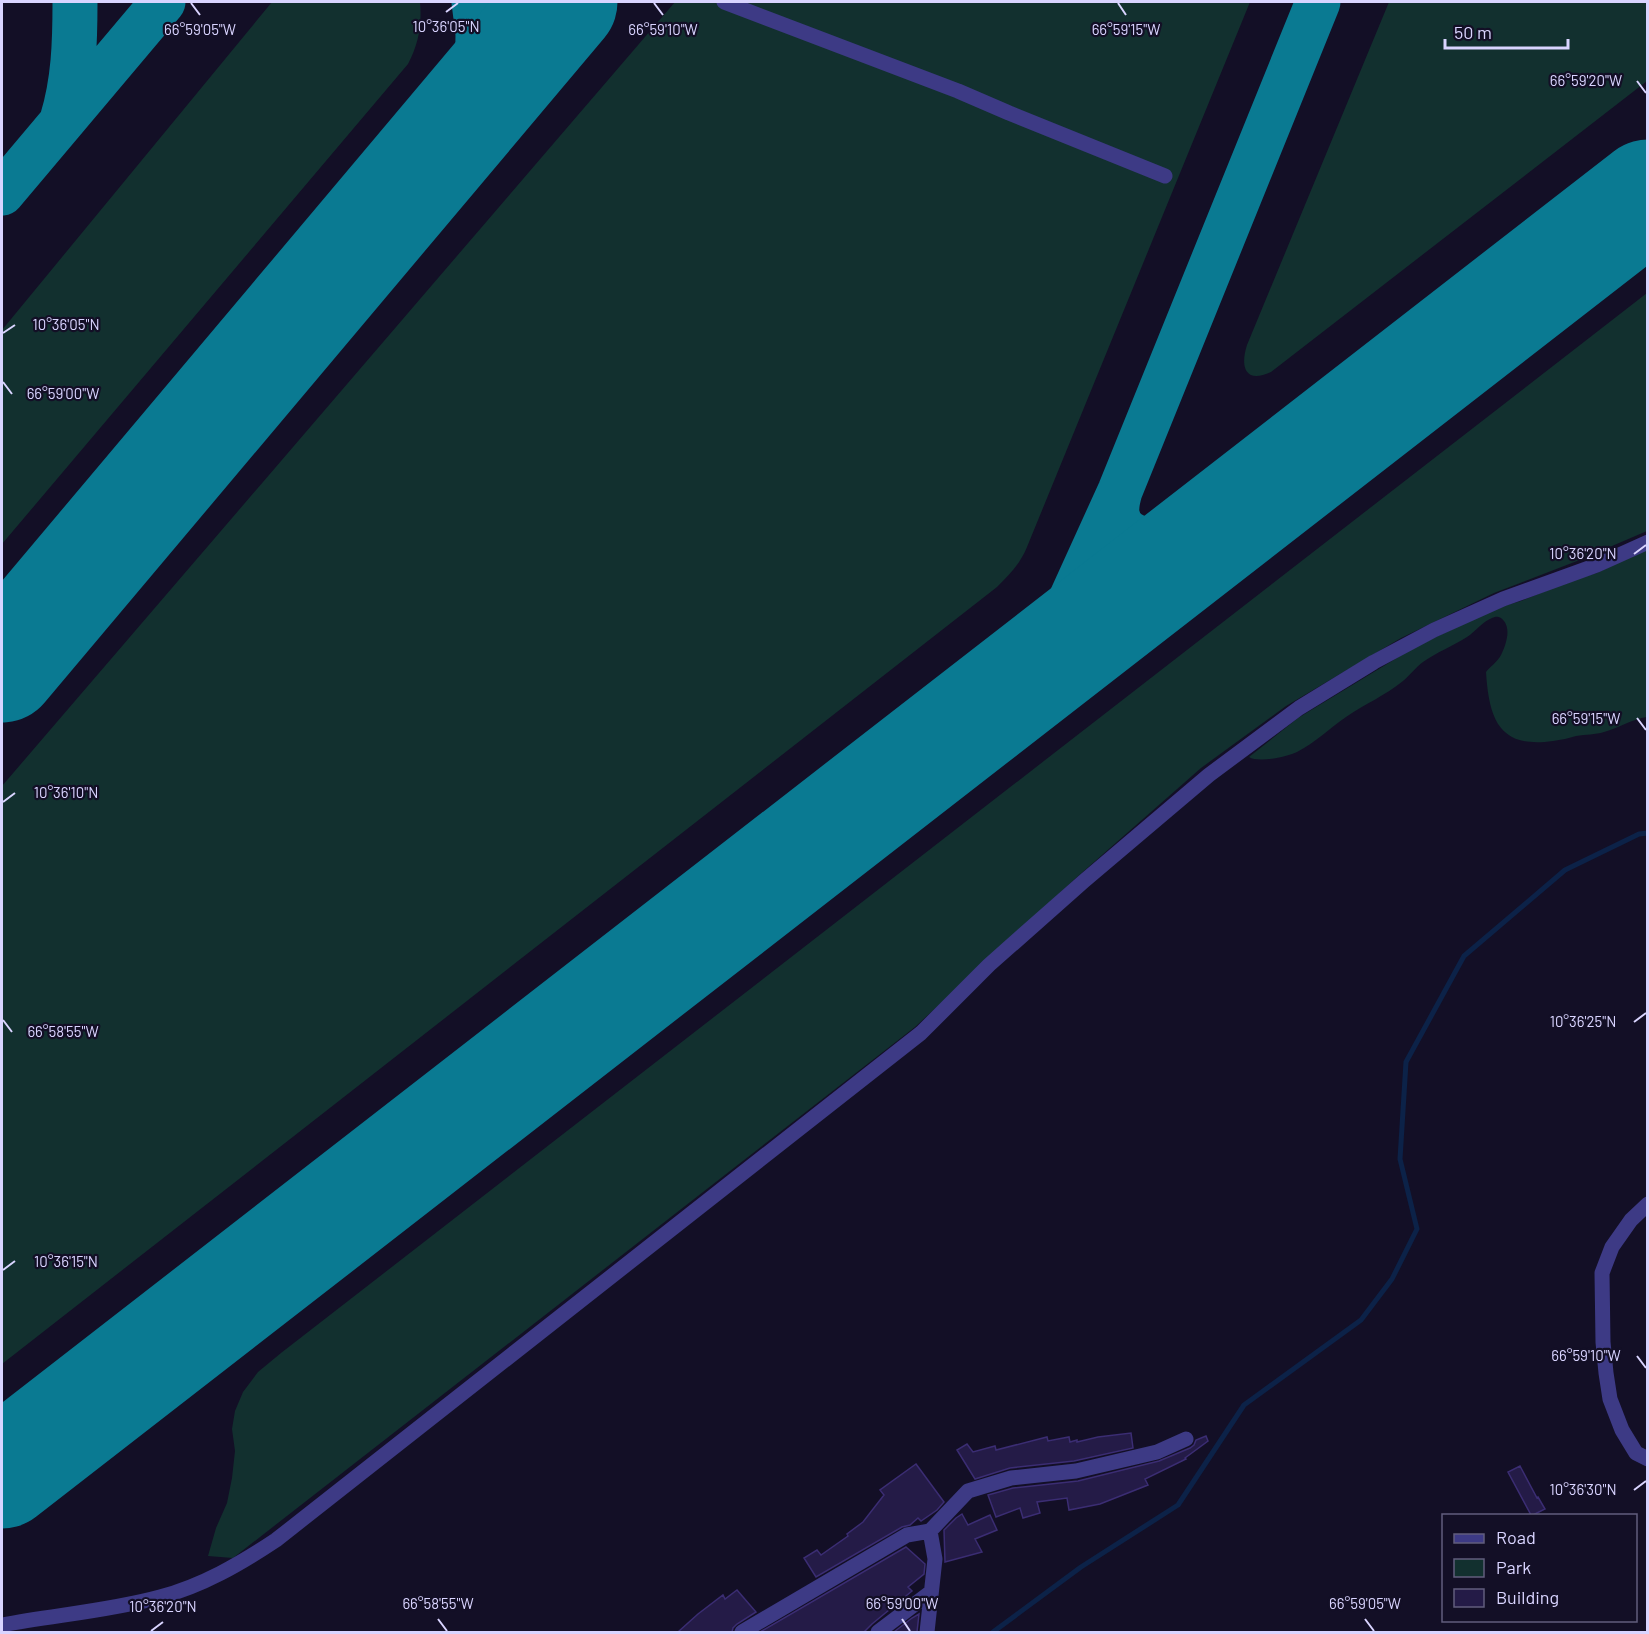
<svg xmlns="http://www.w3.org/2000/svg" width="1649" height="1634" viewBox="0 0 1649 1634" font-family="Barlow,sans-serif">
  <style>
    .green { fill: #12302f }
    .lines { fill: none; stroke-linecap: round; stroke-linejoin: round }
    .stream { stroke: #0c2248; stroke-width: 5 }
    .taxiway { stroke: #0a7a92; stroke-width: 45 }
    .runway { stroke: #0a7a92; stroke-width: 111 }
    .building { fill: #241b47; stroke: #3b2d73; stroke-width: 1.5 }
    .minor { stroke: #3d3a85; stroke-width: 15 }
    .ticks { fill: none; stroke: #d9d4ff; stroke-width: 2 }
    .ticks-label { font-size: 15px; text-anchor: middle; fill: #d9d4ff; stroke: #130f26; stroke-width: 4.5; stroke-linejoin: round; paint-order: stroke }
  </style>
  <rect width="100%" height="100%" fill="#130f26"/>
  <path class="green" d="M272,2H420C422,24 419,43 408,64L2,544V330Z
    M675,2H1250L1027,547C1020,564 1010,574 997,587L2,1364V786Z
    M1389,2H1647V81L1271,372C1245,384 1240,367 1247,345Z
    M1647,293V531L1577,561L1494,593L1401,638L1286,706L1201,768L1077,877L915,1027L233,1558L208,1556L216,1528L227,1503L232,1478L235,1451L232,1429L235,1411L243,1392L258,1372L281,1353Z
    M1647,549V717C1632,719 1619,728 1604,732C1595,735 1586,734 1576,736C1569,738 1561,740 1553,741C1499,749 1489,719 1486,672C1490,667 1498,661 1501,655C1506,645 1511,630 1504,621C1500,616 1497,616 1492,618C1482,622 1476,631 1467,637C1453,646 1437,652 1423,662C1416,667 1410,675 1403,681C1386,695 1365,704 1346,717C1330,728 1315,743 1297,752C1287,757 1258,763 1249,757L1298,718L1415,647L1497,608L1521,601L1573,580L1597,573Z"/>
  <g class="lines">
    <path class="stream" d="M993,1632L1081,1567L1178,1505L1244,1405L1361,1320L1392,1279L1417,1229L1400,1159L1406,1062L1464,956L1565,870L1639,834L1648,833"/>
    <path class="taxiway" d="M474,2L478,34L477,103
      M62,120C74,81 75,42 75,2
      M2,193L163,2
      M1120,491C1118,498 1116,506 1117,514C1123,547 1169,543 1193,535C1209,530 1224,520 1239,512
      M1040,667L1120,491L1318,2"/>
    <path class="runway" d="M2,667L562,2
      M2,1473L1648,195"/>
  </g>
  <path class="building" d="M1131,1433L1133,1448L1074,1461L1010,1468L975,1479L957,1450L967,1444L973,1452L995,1446L996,1450L1047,1437L1048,1441L1069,1437L1070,1442L1077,1440V1442L1098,1437Z
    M1206,1436L1208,1441L1185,1458L1186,1459L1145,1479L1148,1485L1100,1504L1069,1510L1067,1498L1037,1502L1040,1513L1023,1518L1020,1508L996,1517L988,1495L1013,1488L1078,1481L1159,1461L1190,1448L1194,1445L1196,1440Z
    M916,1464L944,1502L937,1510L921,1521L918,1518L910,1525L902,1527L816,1577L804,1558L817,1550L821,1555L848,1536L847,1534L863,1522L884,1495L880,1490Z
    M1520,1466L1537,1498L1538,1497L1545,1509L1533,1515H1531L1508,1472Z
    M962,1514L968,1525L990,1515L997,1530L975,1539L982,1552L945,1562L944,1530L956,1518Z
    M906,1547L925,1564L924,1574L908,1587L912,1591L872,1624L864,1632H760Z
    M737,1590L756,1612L737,1624L733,1628L732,1632H678L698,1614L723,1595L725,1599Z
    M919,1614L917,1632H894L912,1618Z"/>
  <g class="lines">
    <path class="minor" d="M724,2L958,91L1009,113L1165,176
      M1648,1204L1631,1220L1612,1247L1602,1273L1603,1342L1606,1373L1610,1399L1622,1430L1636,1453L1648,1459
      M2,1625C54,1615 109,1611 160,1597C202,1586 240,1564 276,1540L921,1033L989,965L1084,881L1209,775L1299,708L1374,662L1434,630L1503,599L1597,565L1648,542
      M742,1632L907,1535L930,1531L968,1491L1011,1478L1076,1471L1157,1452L1186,1439
      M878,1632L931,1592
      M927,1632L935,1559L930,1531"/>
  </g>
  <path class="ticks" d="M191,3L200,15M654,3L663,15M1118,3L1126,15M446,12L458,3M1637,81L1646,93M3,333L15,325M3,382L12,394M1634,554L1646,545M1637,718L1646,730M3,802L15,793M3,1020L12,1032M1634,1022L1646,1013M3,1270L15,1261M1637,1356L1646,1368M1634,1490L1646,1481M438,1619L447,1631M902,1619L910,1631M1365,1619L1374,1631M151,1631L163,1622"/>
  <g class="ticks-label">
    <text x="446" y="32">10°36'05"N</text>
    <text x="200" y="35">66°59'05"W</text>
    <text x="663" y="35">66°59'10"W</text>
    <text x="1126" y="35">66°59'15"W</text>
    <text x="1586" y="86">66°59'20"W</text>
    <text x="66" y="330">10°36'05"N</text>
    <text x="63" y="399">66°59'00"W</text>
    <text x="1583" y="559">10°36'20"N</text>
    <text x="1586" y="724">66°59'15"W</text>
    <text x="66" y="798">10°36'10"N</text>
    <text x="1583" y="1027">10°36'25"N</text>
    <text x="63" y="1037">66°58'55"W</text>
    <text x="66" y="1267">10°36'15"N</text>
    <text x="1586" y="1361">66°59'10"W</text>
    <text x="1583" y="1495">10°36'30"N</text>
    <text x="438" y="1609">66°58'55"W</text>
    <text x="902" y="1609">66°59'00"W</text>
    <text x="1365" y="1609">66°59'05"W</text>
    <text x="163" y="1612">10°36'20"N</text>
  </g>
  <rect width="1649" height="1634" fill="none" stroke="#d9d4ff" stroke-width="6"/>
  <rect x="1442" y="1514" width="195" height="108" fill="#130f26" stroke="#625e7d" stroke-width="1.5"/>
  <rect x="1454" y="1534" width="30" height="9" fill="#3d3a85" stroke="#625e7d" stroke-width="1.5"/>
  <text x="1496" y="1544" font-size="18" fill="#d9d4ff">Road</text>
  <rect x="1454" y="1559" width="30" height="18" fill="#12302f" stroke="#625e7d" stroke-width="1.5"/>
  <text x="1496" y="1574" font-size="18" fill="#d9d4ff">Park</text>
  <rect x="1454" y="1589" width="30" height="18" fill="#241b47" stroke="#625e7d" stroke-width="1.5"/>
  <text x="1496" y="1604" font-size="18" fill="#d9d4ff">Building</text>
  <path d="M1445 39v9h123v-9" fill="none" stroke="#d9d4ff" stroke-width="3"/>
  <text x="1454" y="39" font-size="18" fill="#d9d4ff" stroke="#130f26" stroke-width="4.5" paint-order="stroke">50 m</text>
</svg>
